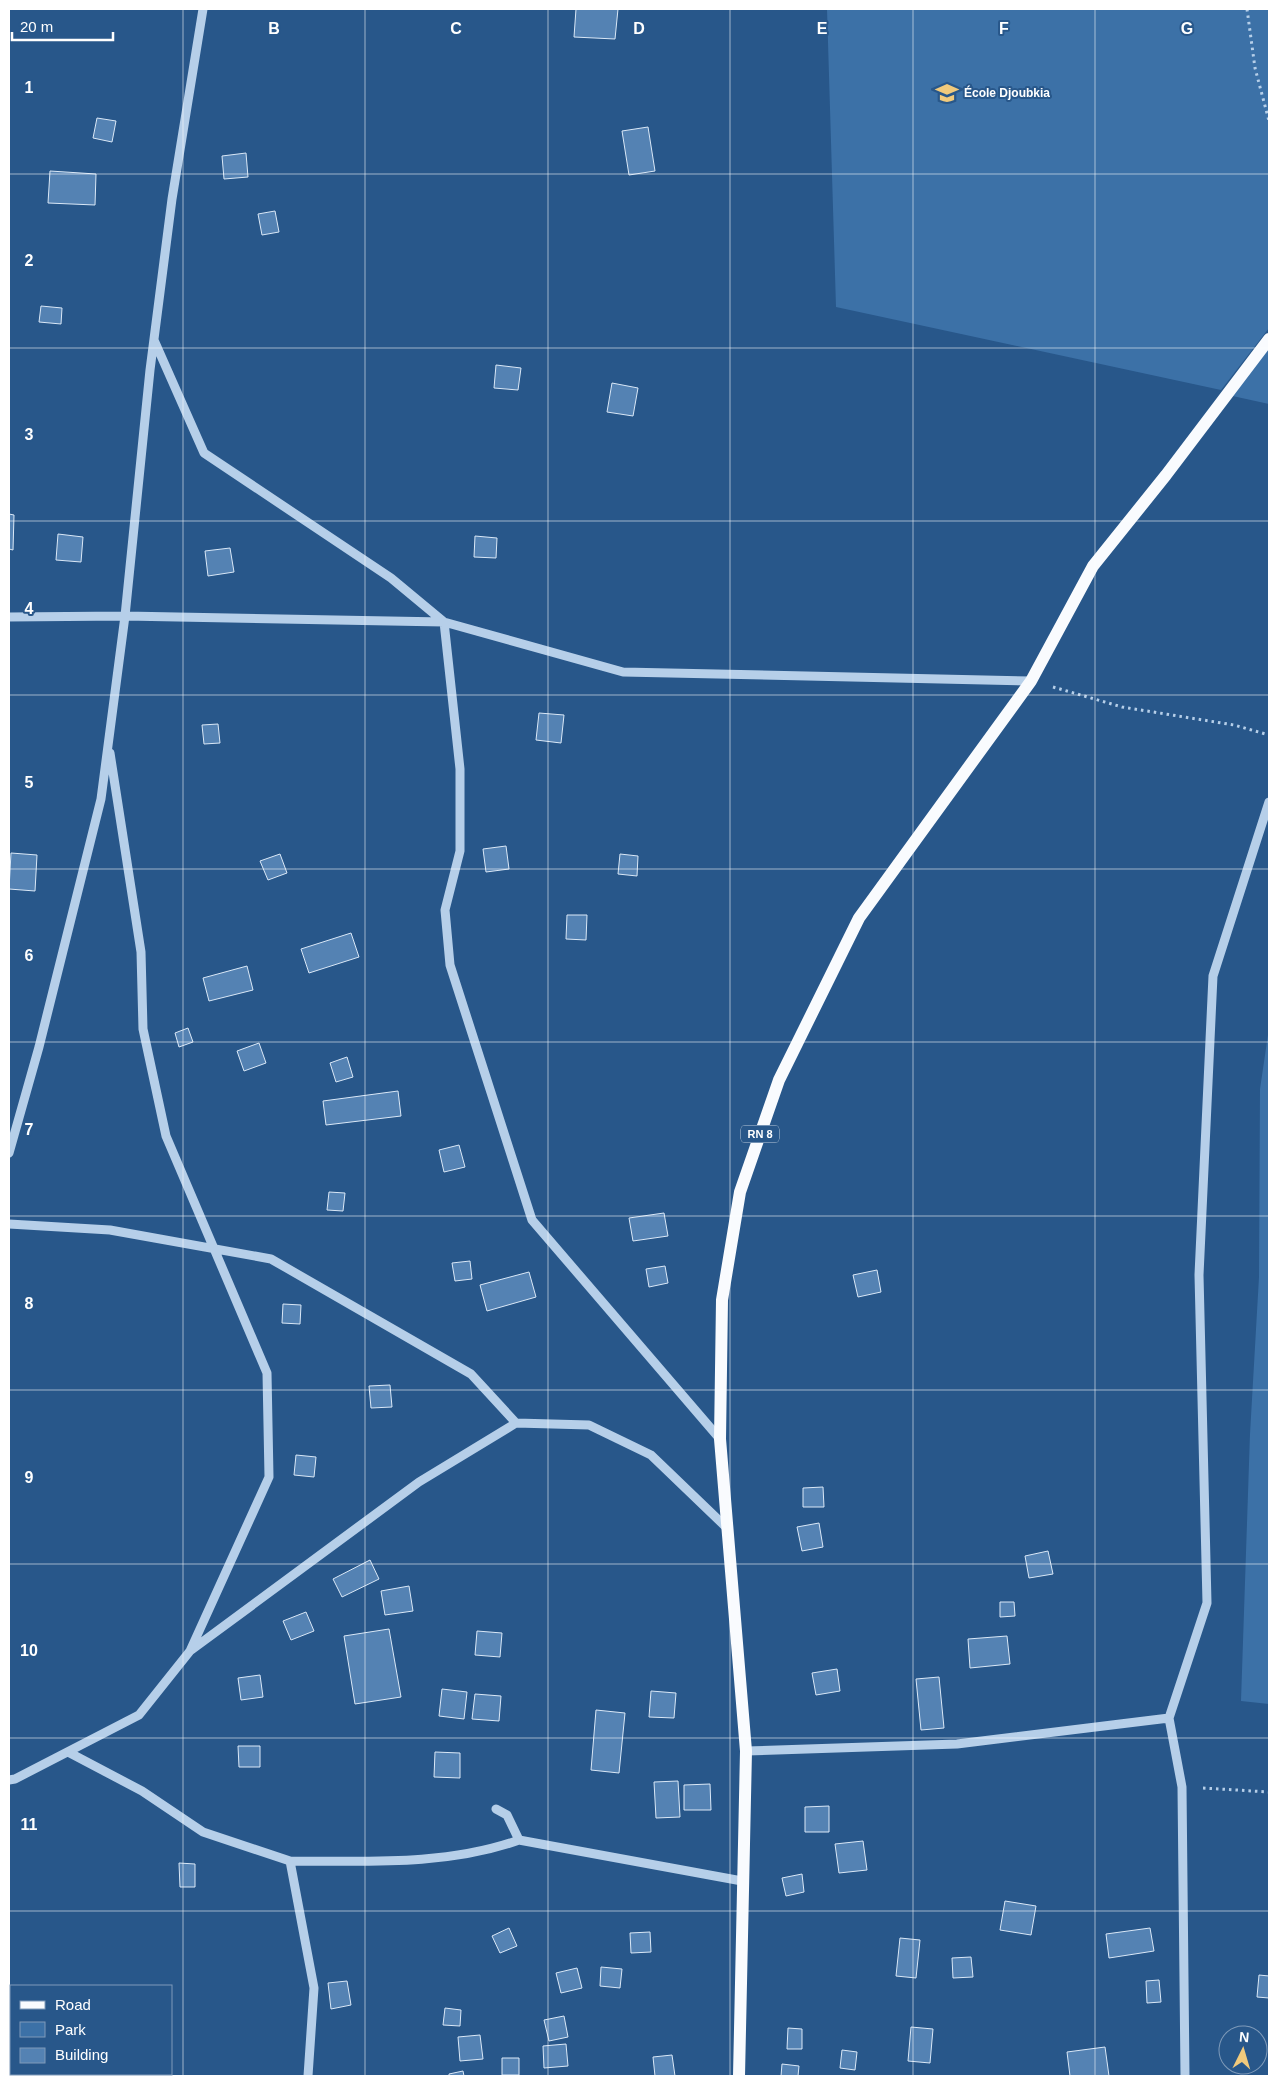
<svg xmlns="http://www.w3.org/2000/svg" width="1278" height="2085" viewBox="0 0 1278 2085" font-family="Helvetica,sans-serif">
  <style>
    .green { fill: #3c71a7 }
    .building { fill: #5482b3; stroke: #dae8f7 }
    .lines { fill: none; stroke-linecap: round; stroke-linejoin: round }
    .path { stroke: #b6cfe9; stroke-width: 3; stroke-dasharray: 2.5 4; stroke-linecap: butt }
    .minor { stroke: #b6cfe9; stroke-width: 9 }
    .major { stroke: #f9fbfe; stroke-width: 12 }
    .grid { fill: none; stroke: #fff; stroke-width: 1; stroke-opacity: 0.55 }
    .labels { text-anchor: middle; stroke-width: 4; stroke-linejoin: round; paint-order: stroke }
    .shield { fill: #28578a; stroke: #becddc; stroke-width: 1 }
    .shield-label { font-size: 11px; font-weight: bold; fill: #fff }
    .poi-label { font-size: 12px; font-weight: bold; fill: #fff; stroke: #28578a; text-anchor: start }
    .grid-label { font-size: 16px; text-anchor: middle; font-weight: bold; fill: #fff; stroke: #28578a; stroke-width: 4; stroke-linejoin: round; paint-order: stroke }
  </style>
  <rect width="100%" height="100%" fill="#28578a"/>
  <path class="green" d="M827,9H1269V328L1221,390L836,307Z
    M1269,341V404L1228,395Z
    M1269,1028V1704L1241,1701L1250,1434L1259,1277L1260,1089Z"/>
  <path class="building" d="M576,9H618L615,39L574,37Z
    M97,118L116,121L112,142L93,138Z
    M648,127L655,171L629,175L622,131Z
    M246,153L248,177L224,179L222,156Z
    M50,171L96,174L95,205L48,203Z
    M275,211L279,232L262,235L258,214Z
    M41,306L62,308L61,324L39,322Z
    M496,365L521,368L518,390L494,388Z
    M612,383L638,388L633,416L607,412Z
    M9,514L14,515L13,550L9,549Z
    M58,534L83,537L81,562L56,560Z
    M475,536L497,538L496,558L474,557Z
    M230,548L234,572L208,576L205,551Z
    M539,713L564,715L561,743L536,740Z
    M218,724L220,743L204,744L202,725Z
    M506,846L509,869L486,872L483,849Z
    M11,853L37,855L35,891L9,889Z
    M280,854L287,873L268,880L260,861Z
    M620,854L638,856L637,876L618,874Z
    M567,915H587L586,940L566,939Z
    M351,933L359,957L309,973L301,949Z
    M247,966L253,990L209,1001L203,978Z
    M188,1028L193,1042L179,1047L175,1033Z
    M259,1043L266,1063L244,1071L237,1051Z
    M347,1057L353,1077L336,1082L330,1063Z
    M398,1091L401,1116L326,1125L323,1101Z
    M459,1145L465,1167L444,1172L439,1150Z
    M329,1192L345,1193L343,1211L327,1210Z
    M664,1213L668,1236L633,1241L629,1218Z
    M470,1261L472,1279L455,1281L452,1263Z
    M665,1266L668,1283L649,1287L646,1269Z
    M877,1270L881,1292L858,1297L853,1275Z
    M529,1272L536,1297L487,1311L480,1285Z
    M283,1304L301,1305L300,1324L282,1323Z
    M390,1385L392,1407L371,1408L369,1386Z
    M296,1455L316,1457L314,1477L294,1475Z
    M823,1487L824,1507H803V1488Z
    M819,1523L823,1547L802,1551L797,1527Z
    M1048,1551L1053,1574L1029,1578L1025,1556Z
    M370,1560L379,1579L342,1597L333,1579Z
    M409,1586L413,1611L385,1615L381,1591Z
    M1000,1602H1014L1015,1616L1000,1617Z
    M306,1612L314,1631L291,1640L283,1621Z
    M389,1629L401,1697L355,1704L344,1636Z
    M477,1631L502,1633L500,1657L475,1655Z
    M1007,1636L1010,1664L970,1668L968,1639Z
    M837,1669L840,1691L816,1695L812,1673Z
    M260,1675L263,1697L241,1700L238,1678Z
    M939,1677L944,1728L921,1730L916,1679Z
    M442,1689L467,1692L464,1719L439,1716Z
    M651,1691L676,1693L674,1718L649,1717Z
    M475,1694L501,1696L499,1721L472,1719Z
    M596,1710L625,1713L619,1773L591,1770Z
    M238,1746H260V1767H239Z
    M435,1752L460,1753V1778L434,1777Z
    M678,1781L680,1817L656,1818L654,1782Z
    M710,1784L711,1810H684V1785Z
    M829,1806V1832H805V1807Z
    M863,1841L867,1870L839,1873L835,1844Z
    M179,1863L195,1864V1887H180Z
    M802,1874L804,1892L786,1896L782,1878Z
    M1005,1901L1036,1906L1031,1935L1000,1930Z
    M509,1928L517,1946L500,1953L492,1936Z
    M1150,1928L1154,1951L1109,1958L1106,1934Z
    M650,1932L651,1952L631,1953L630,1933Z
    M900,1938L920,1940L916,1978L896,1976Z
    M971,1957L973,1977L953,1978L952,1958Z
    M601,1967L622,1969L620,1988L600,1986Z
    M577,1968L582,1988L561,1993L556,1973Z
    M1259,1975L1269,1976V1998L1257,1997Z
    M1159,1980L1161,2002L1147,2003L1146,1981Z
    M347,1981L351,2005L331,2009L328,1983Z
    M445,2008L461,2010L460,2026L443,2025Z
    M564,2016L568,2037L549,2041L544,2020Z
    M911,2027L933,2029L930,2063L908,2061Z
    M788,2028L802,2029V2049H787Z
    M480,2035L483,2059L460,2061L458,2037Z
    M566,2044L568,2066L544,2068L543,2046Z
    M1105,2047L1109,2076H1070L1067,2052Z
    M842,2050L857,2052L855,2070L840,2068Z
    M672,2055L675,2076H655L653,2057Z
    M502,2058H519V2075H502Z
    M782,2064L799,2066L798,2076H781Z
    M463,2071L464,2076H449V2074Z
    M148,2074H170V2076H148Z"/>
  <g class="lines">
    <path class="path" d="M1247,9L1255,68L1269,121
      M1053,687L1122,707L1234,725L1269,735
      M1203,1788L1269,1792"/>
    <path class="minor" d="M154,340L204,453L391,578L444,622L460,769V851L445,910L450,965L532,1220L720,1439
      M9,617L125,616L444,622L623,672L1031,681
      M110,753L141,952L143,1029L166,1136L267,1373L269,1477L190,1651
      M9,1153L39,1047L101,799L125,616L150,370L172,199L203,9
      M9,1224L110,1230L271,1259L471,1374L516,1423L589,1425L651,1455L728,1529
      M746,1751L957,1744L1169,1718
      M68,1752L142,1791L203,1832L290,1861L314,1988L308,2076
      M9,1780L15,1779L139,1715L190,1651L419,1482L516,1423
      M496,1809L507,1815L519,1840L742,1881
      M290,1861C365,1861 447,1866 519,1840
      M1185,2076L1182,1787L1169,1718L1207,1603L1199,1275L1213,976L1269,802"/>
    <path class="major" d="M739,2076L746,1751L720,1439L722,1300L740,1192L779,1080L859,918L1031,681L1093,566L1166,475L1269,339"/>
  </g>
  <path class="grid" d="M183,9V2076M365,9V2076M548,9V2076M730,9V2076M913,9V2076M1095,9V2076M9,174H1269M9,348H1269M9,521H1269M9,695H1269M9,869H1269M9,1042H1269M9,1216H1269M9,1390H1269M9,1564H1269M9,1738H1269M9,1911H1269"/>
  <defs>
    <symbol id="school-bare" viewBox="-9 -9 18 18"><path d="M0-5L7-2L0 1L-7-2ZM-4 1L0 2.5L4 1V4Q0 6-4 4Z" fill="#f1ca7c" stroke="#28578a" stroke-width="2.5" paint-order="stroke"/></symbol>
  </defs>
  <g fill-rule="evenodd">
    <use href="#school-bare" x="931" y="77" width="32" height="32"/>
  </g>
  <g class="labels">
    <rect class="shield" x="741" y="1125.5" width="38" height="17" rx="4"/>
    <g class="shield-label">
      <text x="760" y="1138">RN 8</text>
    </g>
    <g class="poi-label">
      <text x="964" y="97">École Djoubkia</text>
    </g>
  </g>
  <g class="grid-label">
    <text x="274" y="34">B</text>
    <text x="456" y="34">C</text>
    <text x="639" y="34">D</text>
    <text x="822" y="34">E</text>
    <text x="1004" y="34">F</text>
    <text x="1187" y="34">G</text>
    <text x="29" y="93">1</text>
    <text x="29" y="266">2</text>
    <text x="29" y="440">3</text>
    <text x="29" y="614">4</text>
    <text x="29" y="788">5</text>
    <text x="29" y="961">6</text>
    <text x="29" y="1135">7</text>
    <text x="29" y="1309">8</text>
    <text x="29" y="1483">9</text>
    <text x="29" y="1656">10</text>
    <text x="29" y="1830">11</text>
  </g>
  <rect width="1278" height="2085" fill="none" stroke="#ffffff" stroke-width="20"/>
  <rect x="10" y="1985" width="162" height="90" fill="#28578a" stroke="#7e9ab9"/>
  <rect x="20" y="2001" width="25" height="8" fill="#f9fbfe" stroke="#7e9ab9"/>
  <text x="55" y="2010" font-size="15" fill="#ffffff">Road</text>
  <rect x="20" y="2022" width="25" height="15" fill="#3c71a7" stroke="#7e9ab9"/>
  <text x="55" y="2035" font-size="15" fill="#ffffff">Park</text>
  <rect x="20" y="2048" width="25" height="15" fill="#5482b3" stroke="#7e9ab9"/>
  <text x="55" y="2060" font-size="15" fill="#ffffff">Building</text>
  <g transform="translate(1243 2050) rotate(5)"><circle r="24" fill="#28578a" stroke="#7e9ab9"/>
  <path d="M0-4L9 19L0 12L-9 19Z" fill="#f1ca7c"/>
  <text y="-8" font-size="14" font-weight="bold" text-anchor="middle" fill="#ffffff">N</text>
  </g>
  <path d="M12 32v8h101v-8" fill="none" stroke="#ffffff" stroke-width="2.5"/>
  <text x="20" y="32" font-size="15" fill="#ffffff" stroke="#28578a" stroke-width="4" paint-order="stroke">20 m</text>
</svg>
